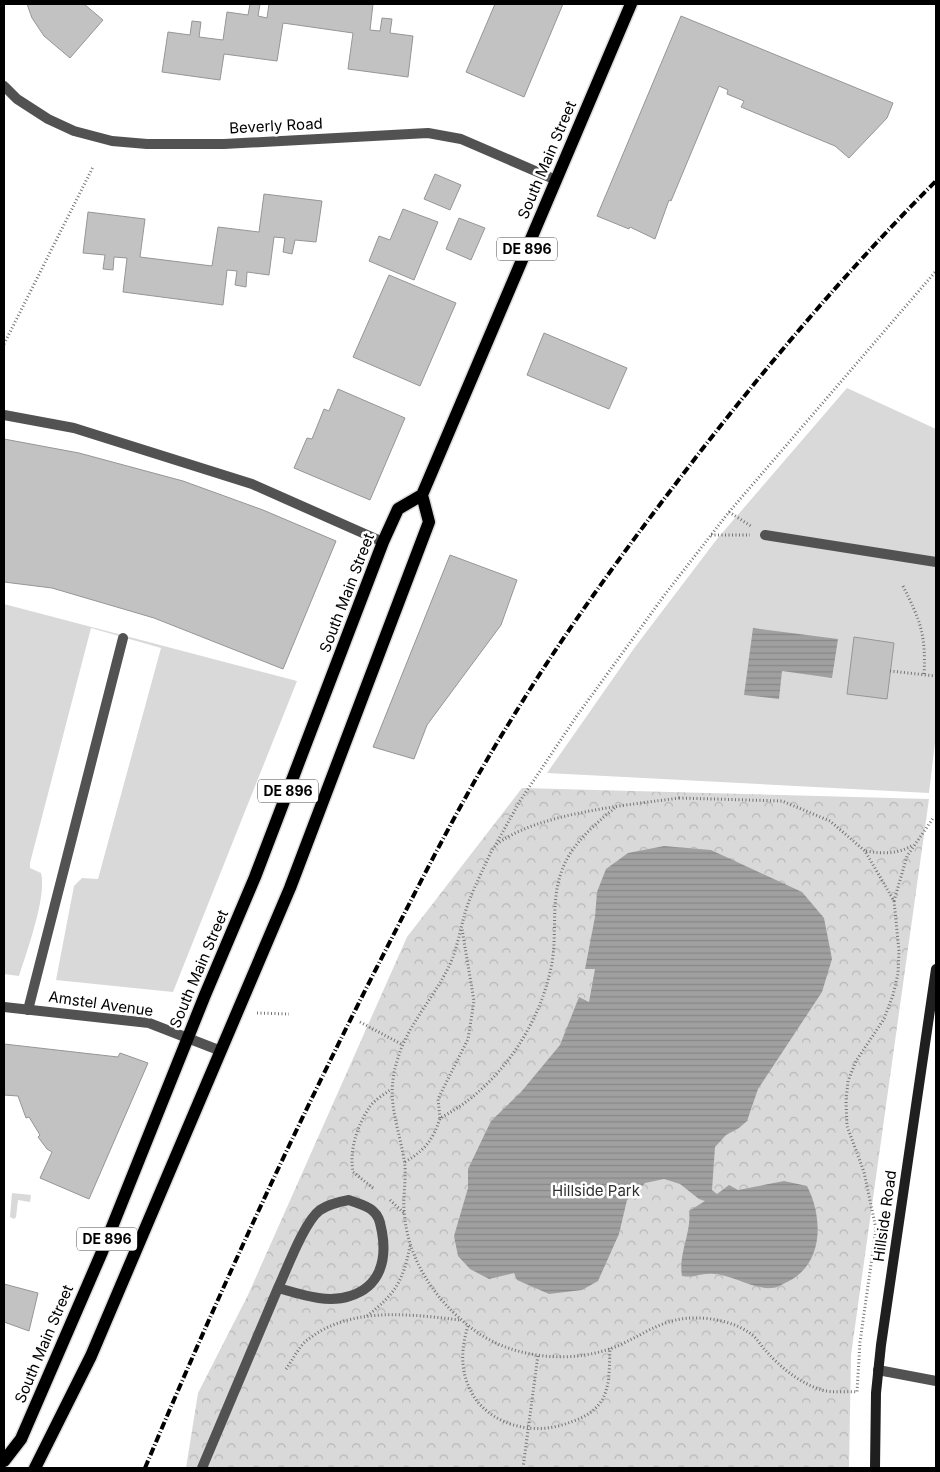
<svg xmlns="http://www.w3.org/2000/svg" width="940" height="1472" viewBox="0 0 940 1472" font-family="Inter,sans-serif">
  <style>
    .grass { fill: #d9d9d9 }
    .park { fill: url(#park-crowns) }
    .water { fill: url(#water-rules) }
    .building { fill: #c2c2c2; stroke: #969696 }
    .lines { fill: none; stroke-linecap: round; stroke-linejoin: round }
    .primary-casing { stroke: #dbdbdb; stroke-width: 15 }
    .path { stroke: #747474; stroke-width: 3; stroke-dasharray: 1 2.5; stroke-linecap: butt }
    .lane { stroke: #525252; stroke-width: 10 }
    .street { stroke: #525252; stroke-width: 10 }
    .secondary { stroke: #1f1f1f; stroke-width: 10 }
    .primary { stroke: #000; stroke-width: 12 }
    .rail { stroke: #000; stroke-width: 4; stroke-dasharray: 8 2.5 1 2.5; stroke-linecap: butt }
    .labels { text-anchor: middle; stroke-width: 5; stroke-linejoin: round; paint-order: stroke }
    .shield { fill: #fff; stroke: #4c4c4c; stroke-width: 1 }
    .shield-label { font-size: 14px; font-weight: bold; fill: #000 }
    .street-label { font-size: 15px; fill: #000; stroke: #fff }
    .park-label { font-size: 15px; fill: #303030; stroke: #fff }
  </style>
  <defs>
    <pattern id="park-crowns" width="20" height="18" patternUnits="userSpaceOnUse" patternTransform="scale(1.25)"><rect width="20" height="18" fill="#d9d9d9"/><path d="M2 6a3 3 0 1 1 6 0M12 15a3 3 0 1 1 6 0" fill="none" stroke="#b8b8b8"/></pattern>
    <pattern id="water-rules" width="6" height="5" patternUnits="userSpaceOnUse" patternTransform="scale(1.25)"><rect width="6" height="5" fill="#a0a0a0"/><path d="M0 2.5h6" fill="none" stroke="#888"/></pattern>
  </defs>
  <rect width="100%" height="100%" fill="#fff"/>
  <path class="grass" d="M847,388L936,429V734L929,793L547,773L635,647L717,539Z
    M4,604L297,681L173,992L56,980L74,886L82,878L98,879L161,648L91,628L30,863V868L41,873C47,896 27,951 19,976L4,974Z
    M12,1193L31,1195L30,1202L18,1200L16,1217L14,1219L10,1217Z"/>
  <path class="park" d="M522,788L929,799L851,1355L849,1468H186L198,1393L248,1295L407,937Z"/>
  <path class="water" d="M753,628L838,639L832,678L782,671L779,699L744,695Z
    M664,846L711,850L802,892L824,918L832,959L822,992L758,1089L747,1121L739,1128L726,1135L715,1147L712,1190L717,1194L729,1185L738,1190L784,1181L807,1186C823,1217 824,1263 789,1281C784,1283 778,1288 772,1288C752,1290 729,1272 708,1274C697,1274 695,1278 682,1276C678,1253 692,1232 689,1211L705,1201L699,1199L680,1184L664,1179L645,1183L627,1200L619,1234L598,1281L582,1290L549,1294L517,1280L514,1273L489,1279L470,1269L458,1256L454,1236L468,1188V1169L491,1121L521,1092L560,1045L579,997L589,1002L595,969H585L595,917L597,892L606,869L628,853Z"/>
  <path class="building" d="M27,4H84L103,20L70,58L44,36L32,18Z
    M250,4H260L258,16L267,18L269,4H373L370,30L380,31L382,18L392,19L390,33L413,36L408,77L348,69L353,33L283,23L277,61L224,54L220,80L162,72L168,32L190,35L192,21L201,22L199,37L223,40L227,12L248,15Z
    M495,4H563L524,97L466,72Z
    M681,16L893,103L887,118L849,158L835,146L741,107L744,101L727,94L728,90L719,86L671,201L669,200L655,239L630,227L629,229L597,216Z
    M435,174L461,185L450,210L424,199Z
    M264,194L322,201L316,242L295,240L292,254L283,252L285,238L274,237L269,275L247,272L246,287L235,285L237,271L227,270L223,305L123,292L127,258L114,257L113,270L103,269L105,255L83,253L88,212L145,219L140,257L212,266L218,227L259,232Z
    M403,209L438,222L414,280L369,261L379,236L390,240Z
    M459,218L485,228L471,260L446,249Z
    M389,275L456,303L420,386L353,357Z
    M544,333L627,368L609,409L527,375Z
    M338,389L405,418L370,500L294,468L307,438L312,439L324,409L329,411Z
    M4,439L79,453L183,481L263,510L336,541L283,669L154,618L52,588L4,582Z
    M450,555L517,580L501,625L427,725L414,759L373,747Z
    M854,637L894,643L887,699L847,694Z
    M4,1044L118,1057L120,1053L148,1063L89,1199L40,1178L52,1152L47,1149L38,1137L40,1135L29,1117L26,1118L18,1096L4,1095Z
    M4,1284L38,1293L29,1331L4,1322Z"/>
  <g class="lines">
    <defs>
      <path id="primary" d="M4,1461L21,1439L102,1252L205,995L255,877L383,542L398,509L422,495L631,4
        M35,1468L91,1356L290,888L429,522L422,495"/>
    </defs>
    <use href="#primary" class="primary-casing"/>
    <path class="path" d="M4,344L93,167
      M729,512L751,526
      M711,535H750
      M903,586C921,622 926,635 924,675
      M890,671L936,676
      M679,798L782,801L830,821L865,851L894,901L899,951L898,974L893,995L884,1019L856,1061L848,1081L846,1101L847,1126L864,1172L876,1229L860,1342L857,1392C846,1391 832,1393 822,1390C801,1384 780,1367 766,1351C761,1346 757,1338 751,1334C737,1323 714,1318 697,1318C667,1317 647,1332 622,1344C577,1365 514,1360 474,1330C435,1301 407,1259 404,1210C403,1194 407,1175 404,1159C397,1120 385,1097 398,1058C409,1021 439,993 453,957C458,943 461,927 465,913C470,896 478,880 485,865C488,859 491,850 496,845C536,813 629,805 679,798Z
      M496,844L520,801L576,717L666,593L729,512L936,271
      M866,851C884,854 898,854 913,845
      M894,901L907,856L934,817
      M257,1013L289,1014
      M360,1022L403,1045
      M440,1118L438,1099L468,1039L474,1001L462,929
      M405,1162C425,1150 433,1140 440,1118C497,1089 540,1027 552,963C557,933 551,902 561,873C570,845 594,825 616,807
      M373,1188L353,1172C349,1151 357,1126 369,1108C373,1101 383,1095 390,1090
      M390,1200L404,1213
      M367,1316C395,1294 403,1282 410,1246
      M468,1326C462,1345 460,1366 468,1385C483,1424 532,1437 568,1423C580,1419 592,1414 600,1403C611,1388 609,1366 610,1348
      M286,1369C292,1361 298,1348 306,1341C349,1306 408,1314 460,1320
      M523,1468L538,1355"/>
    <path class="lane" d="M4,415L74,428L252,484L383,542
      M765,535L936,562
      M28,1010L123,638
      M349,1200C356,1203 367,1205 373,1211C380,1217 380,1224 382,1232C387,1260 380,1287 350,1296C327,1304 300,1294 278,1288C287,1269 304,1222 320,1210C329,1204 338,1202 349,1200Z
      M202,1468L278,1288"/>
    <path class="street" d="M4,86L17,99L48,119L74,131L112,141L147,144H224L428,133L461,139L556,180
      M4,1007L149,1023L221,1051
      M878,1370L936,1381"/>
    <path class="secondary" d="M875,1468L876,1393L881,1345L936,969"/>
    <use href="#primary" class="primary"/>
    <path class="rail" d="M145,1468C216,1299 293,1132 376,969C419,885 461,800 511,720C568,626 633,539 700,452C774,357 851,266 936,181"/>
  </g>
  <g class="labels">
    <g class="shield">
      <rect x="497" y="237.5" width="60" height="23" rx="4"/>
      <rect x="258" y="779.5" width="60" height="23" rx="4"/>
      <rect x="77" y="1227.5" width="60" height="23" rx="4"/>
    </g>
    <g class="shield-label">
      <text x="527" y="254">DE 896</text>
      <text x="288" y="796">DE 896</text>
      <text x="107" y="1244">DE 896</text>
    </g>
    <g class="street-label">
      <text transform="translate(276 126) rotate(-3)" y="5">Beverly Road</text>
      <text transform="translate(547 160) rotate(-67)" y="5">South Main Street</text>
      <text transform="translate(347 593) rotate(-69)" y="5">South Main Street</text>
      <text transform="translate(199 969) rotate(-67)" y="5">South Main Street</text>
      <text transform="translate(101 1004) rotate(8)" y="5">Amstel Avenue</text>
      <text transform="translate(885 1216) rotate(-82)" y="5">Hillside Road</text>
      <text transform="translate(44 1344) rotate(-67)" y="5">South Main Street</text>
    </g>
    <g class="park-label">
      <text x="596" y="1196">Hillside Park</text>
    </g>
  </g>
  <rect width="940" height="1472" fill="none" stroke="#000000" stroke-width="10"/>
</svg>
